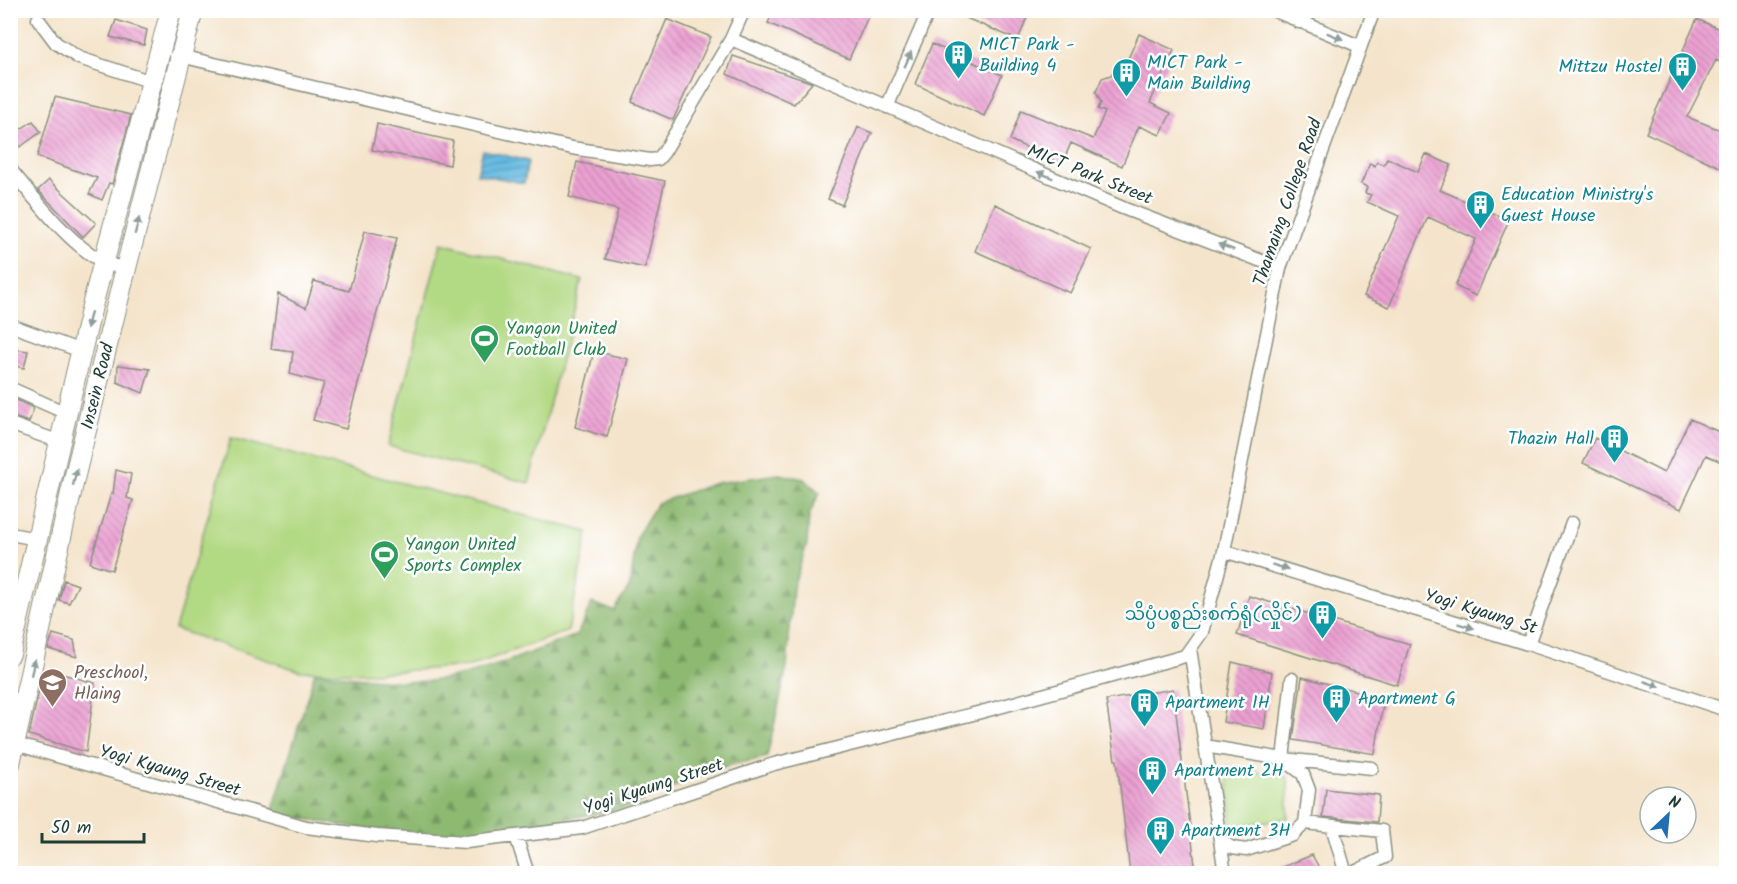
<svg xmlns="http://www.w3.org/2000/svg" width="1737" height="884" viewBox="0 0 1737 884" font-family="Kalam,'Noto Sans Myanmar',sans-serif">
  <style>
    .forest { fill: url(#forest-firs); stroke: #567b52; stroke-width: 1.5 }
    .green { fill: #b2d983; stroke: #688b5c; stroke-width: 1.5 }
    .water { fill: url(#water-rules); stroke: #437c8c; stroke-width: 1.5 }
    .building { fill: url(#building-back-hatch) }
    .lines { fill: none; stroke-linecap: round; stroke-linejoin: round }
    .street-casing { stroke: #8a9080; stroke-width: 15 }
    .primary-casing { stroke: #8a9080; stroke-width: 22 }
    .street { stroke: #fff; stroke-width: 12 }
    .primary { stroke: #fff; stroke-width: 20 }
    .oneway { fill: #8f9e9a }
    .labels { text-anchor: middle; stroke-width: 5; stroke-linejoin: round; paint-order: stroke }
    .culture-label { font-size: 18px; fill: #0d838f; stroke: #fff; text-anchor: start }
    .street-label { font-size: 18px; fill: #1f3d34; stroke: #fff }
    .leisure-label { font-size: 18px; fill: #27864d; stroke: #fff; text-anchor: start }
    .education-label { font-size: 18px; fill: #785e54; stroke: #fff; text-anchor: start }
  </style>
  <defs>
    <pattern id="forest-firs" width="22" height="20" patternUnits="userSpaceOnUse" patternTransform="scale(1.5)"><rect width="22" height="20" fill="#8db971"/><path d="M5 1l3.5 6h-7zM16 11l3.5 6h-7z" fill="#73985e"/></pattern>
    <pattern id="water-rules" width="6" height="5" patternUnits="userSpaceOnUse" patternTransform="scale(1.5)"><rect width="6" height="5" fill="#67bbe3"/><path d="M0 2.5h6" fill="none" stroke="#5499b9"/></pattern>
    <pattern id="building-back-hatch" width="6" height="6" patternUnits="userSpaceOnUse" patternTransform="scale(1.5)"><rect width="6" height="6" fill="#eca1d3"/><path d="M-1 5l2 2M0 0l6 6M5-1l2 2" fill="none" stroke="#bf84ac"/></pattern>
  </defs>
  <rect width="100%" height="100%" fill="#fff"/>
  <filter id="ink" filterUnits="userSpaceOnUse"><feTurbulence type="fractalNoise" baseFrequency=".0167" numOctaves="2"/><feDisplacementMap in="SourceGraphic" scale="12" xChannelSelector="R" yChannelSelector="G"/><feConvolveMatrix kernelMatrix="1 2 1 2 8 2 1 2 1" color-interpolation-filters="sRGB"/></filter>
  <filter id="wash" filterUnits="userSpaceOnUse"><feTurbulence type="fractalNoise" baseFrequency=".008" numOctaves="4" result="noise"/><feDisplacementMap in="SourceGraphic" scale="24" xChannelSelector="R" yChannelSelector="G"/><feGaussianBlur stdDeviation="1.35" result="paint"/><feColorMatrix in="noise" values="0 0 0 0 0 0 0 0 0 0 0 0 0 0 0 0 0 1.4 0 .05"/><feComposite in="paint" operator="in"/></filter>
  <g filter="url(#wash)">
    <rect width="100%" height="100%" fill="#f4e4cb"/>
    <path class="forest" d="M779,474L804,479L820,493L809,515L807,544L793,587L787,667L767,757L713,769L630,807L468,837L362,829L272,813L315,672C353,677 407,686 445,679C492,670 533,651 577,635L592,603L614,611L630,586L637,536L657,503L716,483Z"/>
    <path class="green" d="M441,243L582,280L529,483L388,446Z
      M231,438L588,532L568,631L470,666L373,673L300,671L175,629Z
      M1227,767L1288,777V818L1232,827Z"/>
    <path class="water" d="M483,150L528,161L524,183L477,174Z"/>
    <g id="blocks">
      <path class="building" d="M774,10H871L849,59L768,23Z
        M947,10H1030L1018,40Z
        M667,19L711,37L673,120L632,102Z
        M1697,19L1726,32V65L1716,60L1687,117L1726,132V170L1646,133Z
        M116,20L147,30L144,45L110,37Z
        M1139,34L1174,50L1150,103L1171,113L1160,135L1139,126L1122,166L1071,143L1062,164L1010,140L1021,110L1093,139L1105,112L1098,109L1101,103L1096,92L1102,78L1111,75L1114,69L1122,72Z
        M932,44L1002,75L984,116L915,84Z
        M733,56L810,82L812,83L794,104L727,74Z
        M55,97L131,115L112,184L109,183L102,200L89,194L97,178L37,157Z
        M33,121L41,132L20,147L12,135Z
        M377,124L453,141L450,165L372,150Z
        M858,127L872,133L842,205L828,199Z
        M1426,154L1451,165L1440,190L1509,220L1476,296L1455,286L1476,239L1428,217L1389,307L1364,296L1399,216L1367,202L1371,195L1365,193L1367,187L1361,184L1370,163L1375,166L1377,162L1384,165L1387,158L1418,172Z
        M577,162L665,181L645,268L605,259L618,210L569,197Z
        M49,180L96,223L83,237L38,190Z
        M995,204L1091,249L1070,293L975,251Z
        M365,231L397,238L346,429L313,420L324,383L290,374L293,352L271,349L278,294L306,308L314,281L349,291Z
        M10,348L28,351L24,368L10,365Z
        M594,351L628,359L607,437L575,427Z
        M118,365L150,369L143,393L117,382Z
        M10,397L34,408L29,422L10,416Z
        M1690,419L1726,435V464L1706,455L1681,509L1583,463L1595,438L1664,473Z
        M116,470L131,474L127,498L133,500L112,570L90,563L111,494H113Z
        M64,580L78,585L69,603L59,600Z
        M1249,596L1410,644L1397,685L1237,635Z
        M53,634L74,640L77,657L48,649Z
        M1232,662L1272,672L1264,729L1223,722Z
        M44,669L95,683L86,752L29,735Z
        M1302,677L1384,698L1375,754L1293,740Z
        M1173,689L1196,873H1130L1117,760H1115L1106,700Z
        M1326,789L1379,795L1377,822L1323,817Z
        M1312,855L1322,873H1268Z"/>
    </g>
  </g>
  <g filter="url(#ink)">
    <use href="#blocks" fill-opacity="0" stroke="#8a9080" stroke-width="1.5"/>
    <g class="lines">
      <defs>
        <path id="street" d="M1273,10L1359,46
          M38,19L56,43L79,58L152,82
          M1299,22L1313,10
          M731,39L744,10
          M176,55L572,148L650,160L658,159L664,152L731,39L1125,209L1280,268
          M887,107L929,10
          M10,169C36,200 68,243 103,262C109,266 119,266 126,268
          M10,325L81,351
          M10,388L66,413
          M10,424L60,442
          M10,534L37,539
          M1224,551L1528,644L1726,710
          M1528,644L1572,523
          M1190,649L1220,840L1232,848L1246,850L1293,835L1305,823L1309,790L1303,774L1283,759L1205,746
          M1292,679L1283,759L1372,768
          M15,744L306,827L377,836L466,842L582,828L774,764L981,712L1185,656L1202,632L1224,551L1280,268L1374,10
          M1305,823L1382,831L1385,857L1351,874
          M1332,826L1346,874
          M516,836L528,874
          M1220,840L1225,874"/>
        <path id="primary" d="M10,654L92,306L171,10
          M10,763L75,475L126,268L193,10"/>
      </defs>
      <use href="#street" class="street-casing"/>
      <use href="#primary" class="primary-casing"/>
      <use href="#street" class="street"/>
      <use href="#primary" class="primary"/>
    </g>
    <defs><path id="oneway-solid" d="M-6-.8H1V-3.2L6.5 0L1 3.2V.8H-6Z" transform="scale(1.5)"/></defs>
    <g class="oneway">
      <use href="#oneway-solid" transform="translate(1335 36) rotate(22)"/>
      <use href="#oneway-solid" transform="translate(908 59) rotate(-67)"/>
      <use href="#oneway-solid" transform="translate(1045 175) rotate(-157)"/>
      <use href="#oneway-solid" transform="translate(137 226) rotate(-75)"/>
      <use href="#oneway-solid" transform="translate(1226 247) rotate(-159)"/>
      <use href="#oneway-solid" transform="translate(89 320) rotate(104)"/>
      <use href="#oneway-solid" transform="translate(75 477) rotate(-77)"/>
      <use href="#oneway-solid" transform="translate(1280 567) rotate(17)"/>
      <use href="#oneway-solid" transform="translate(1466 626) rotate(17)"/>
      <use href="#oneway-solid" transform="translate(33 667) rotate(-77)"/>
      <use href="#oneway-solid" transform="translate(1652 684) rotate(18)"/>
    </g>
  </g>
  <defs>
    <symbol id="building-pin" viewBox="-11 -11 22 30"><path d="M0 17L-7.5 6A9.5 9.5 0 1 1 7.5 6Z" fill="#0f9aa8" stroke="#fff"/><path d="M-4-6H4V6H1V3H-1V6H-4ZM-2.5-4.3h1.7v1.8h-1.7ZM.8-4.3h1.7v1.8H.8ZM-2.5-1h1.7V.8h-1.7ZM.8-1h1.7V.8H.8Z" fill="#fff"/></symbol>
    <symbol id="stadium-pin" viewBox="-11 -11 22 30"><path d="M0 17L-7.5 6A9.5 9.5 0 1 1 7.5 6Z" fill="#2e9e5b" stroke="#fff"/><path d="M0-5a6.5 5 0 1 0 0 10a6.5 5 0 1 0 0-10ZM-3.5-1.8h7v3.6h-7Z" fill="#fff"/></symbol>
    <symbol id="school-pin" viewBox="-11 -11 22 30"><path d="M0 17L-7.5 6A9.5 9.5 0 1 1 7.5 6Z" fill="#8d6e63" stroke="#fff"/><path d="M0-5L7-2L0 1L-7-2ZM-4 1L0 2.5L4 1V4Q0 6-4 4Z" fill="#fff"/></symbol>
  </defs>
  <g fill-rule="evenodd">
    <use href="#building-pin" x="942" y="38" width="33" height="45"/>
    <use href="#building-pin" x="1666" y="50" width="33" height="45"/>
    <use href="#building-pin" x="1110" y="56" width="33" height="45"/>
    <use href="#building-pin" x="1464" y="188" width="33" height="45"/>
    <use href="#stadium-pin" x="468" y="322" width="33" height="45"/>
    <use href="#building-pin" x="1598" y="422" width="33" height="45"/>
    <use href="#stadium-pin" x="368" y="538" width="33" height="45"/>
    <use href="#building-pin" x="1306" y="598" width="33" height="45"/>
    <use href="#school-pin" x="36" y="666" width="33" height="45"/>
    <use href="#building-pin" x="1320" y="682" width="33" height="45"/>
    <use href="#building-pin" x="1128" y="686" width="33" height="45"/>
    <use href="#building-pin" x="1136" y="754" width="33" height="45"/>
    <use href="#building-pin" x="1144" y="814" width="33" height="45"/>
  </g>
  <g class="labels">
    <g class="culture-label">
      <text x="979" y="50">MICT Park -<tspan x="979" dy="21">Building 4</tspan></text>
      <text x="1147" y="68">MICT Park -<tspan x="1147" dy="21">Main Building</tspan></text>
      <text x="1662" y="72" text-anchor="end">Mittzu Hostel</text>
      <text x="1501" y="200">Education Ministry's<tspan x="1501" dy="21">Guest House</tspan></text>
      <text x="1594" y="444" text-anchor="end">Thazin Hall</text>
      <text x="1302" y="620" text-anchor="end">သိပ္ပံပစ္စည်းစက်ရုံ(လှိုင်)</text>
      <text x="1358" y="704">Apartment G</text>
      <text x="1165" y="708">Apartment 1H</text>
      <text x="1174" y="776">Apartment 2H</text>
      <text x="1181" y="836">Apartment 3H</text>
    </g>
    <g class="street-label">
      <text transform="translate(1090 174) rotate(22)" y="6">MICT Park Street</text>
      <text transform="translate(1287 202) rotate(-71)" y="6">Thamaing College Road</text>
      <text transform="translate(97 386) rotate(-76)" y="6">Insein Road</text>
      <text transform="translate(1481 611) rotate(17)" y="6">Yogi Kyaung St</text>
      <text transform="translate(170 770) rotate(16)" y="6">Yogi Kyaung Street</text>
      <text transform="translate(653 786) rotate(-18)" y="6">Yogi Kyaung Street</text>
    </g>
    <g class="leisure-label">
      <text x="506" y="334">Yangon United<tspan x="506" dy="21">Football Club</tspan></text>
      <text x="405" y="550">Yangon United<tspan x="405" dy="21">Sports Complex</tspan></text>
    </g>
    <g class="education-label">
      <text x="74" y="678">Preschool,<tspan x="74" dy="21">Hlaing</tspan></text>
    </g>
  </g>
  <rect width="1737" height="884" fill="none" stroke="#fff" stroke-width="36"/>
  <g transform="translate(1668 815) rotate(26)"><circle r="28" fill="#ffffff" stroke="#a5b1ae" stroke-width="1.5"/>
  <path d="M0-4.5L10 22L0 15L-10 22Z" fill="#1f6fb2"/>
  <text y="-9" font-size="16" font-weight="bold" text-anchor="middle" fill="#1f3d34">N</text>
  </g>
  <path d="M42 833v9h102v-9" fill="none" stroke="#1f3d34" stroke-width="3"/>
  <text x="51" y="833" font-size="18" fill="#1f3d34" stroke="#ffffff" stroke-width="4.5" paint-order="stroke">50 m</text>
</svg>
